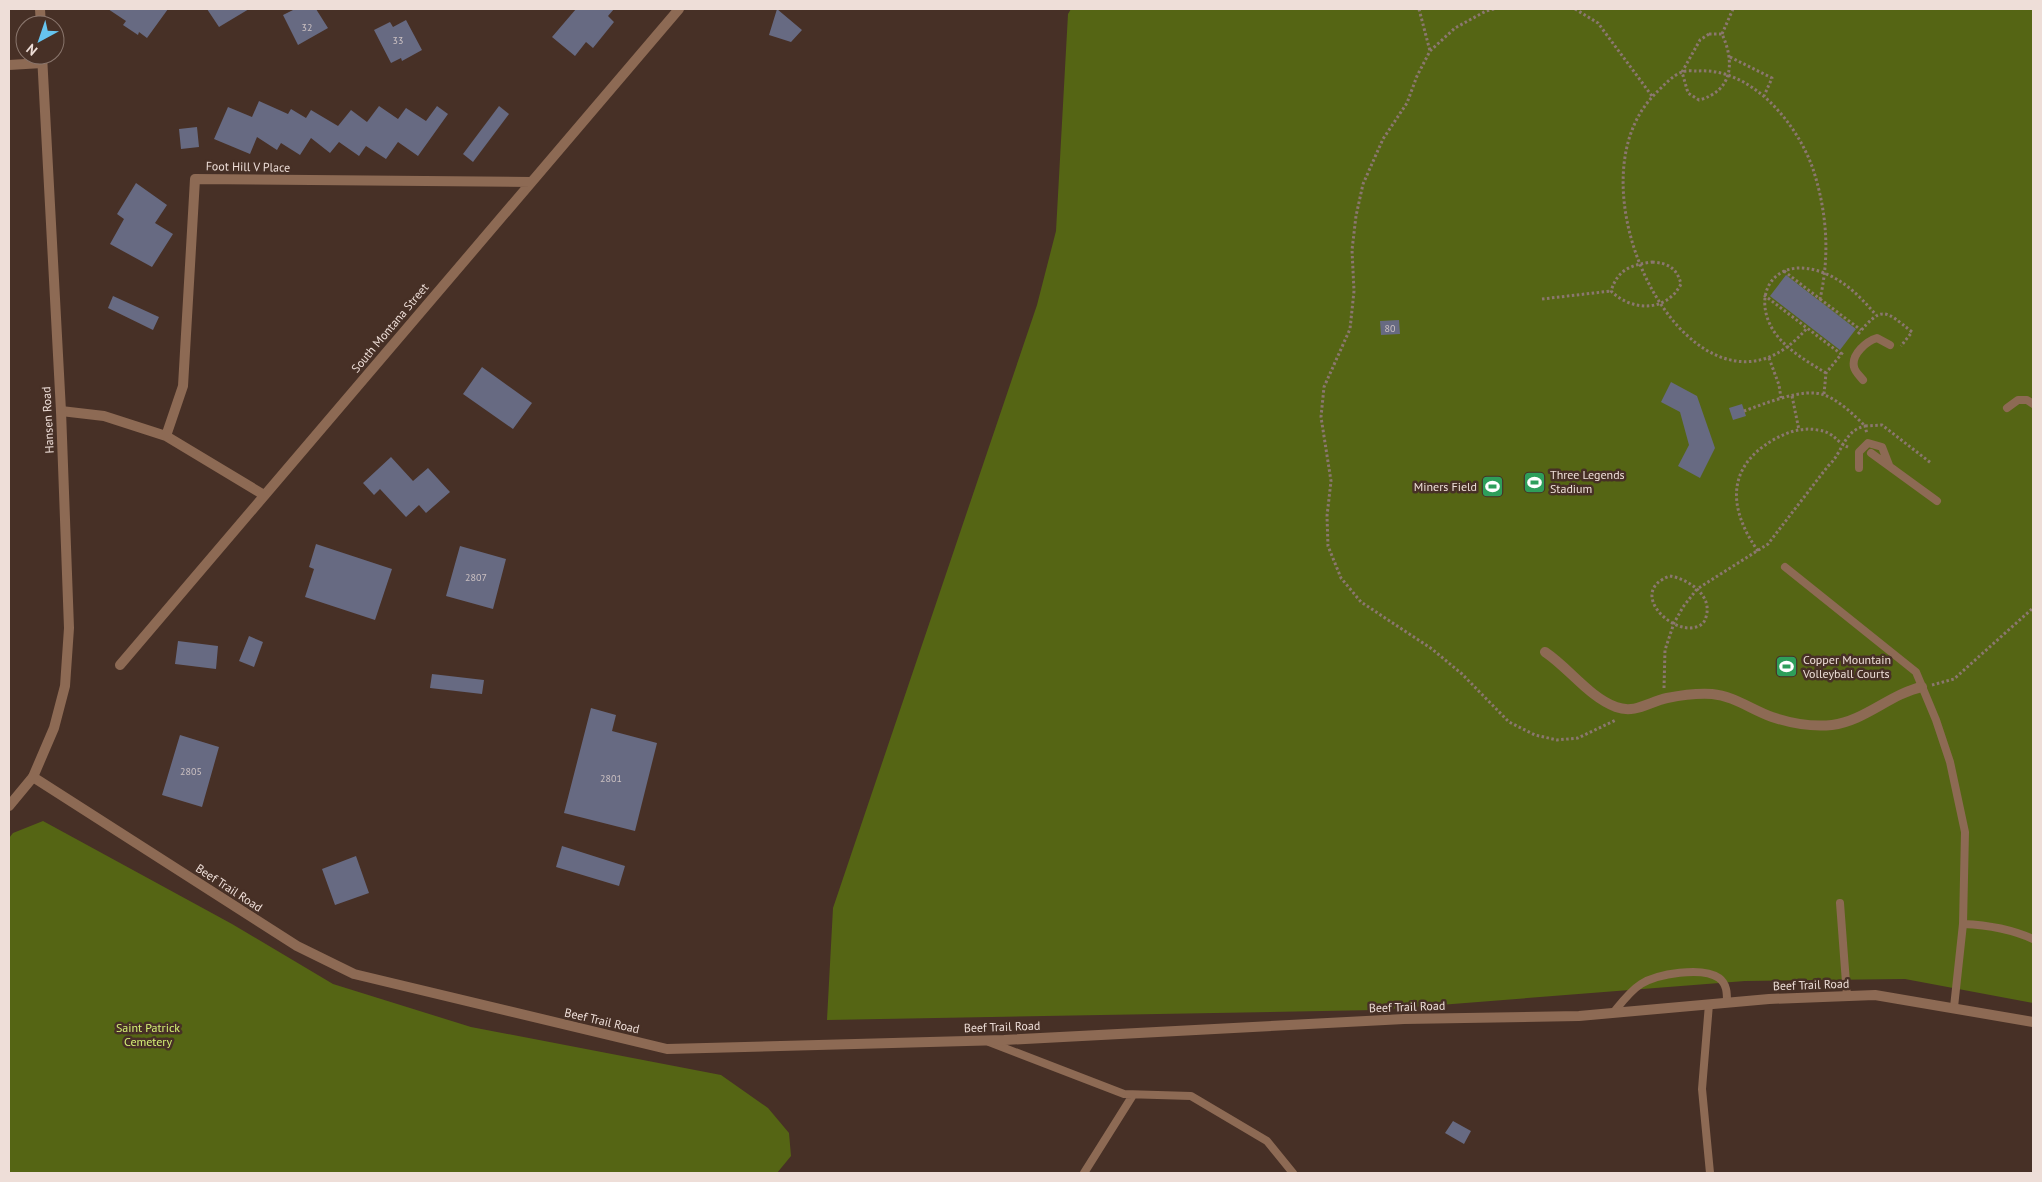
<svg xmlns="http://www.w3.org/2000/svg" width="2042" height="1182" viewBox="0 0 2042 1182" font-family="'PT Sans',sans-serif">
  <style>
    .green { fill: #556514 }
    .building { fill: #676a82 }
    .lines { fill: none; stroke-linecap: round; stroke-linejoin: round }
    .path { stroke: #8b776f; stroke-width: 3; stroke-dasharray: 2.5 2.5; stroke-linecap: butt }
    .service { stroke: #8d6a54; stroke-width: 8 }
    .pedestrian { stroke: #8d6a54; stroke-width: 10 }
    .minor { stroke: #8d6a54; stroke-width: 10 }
    .tertiary { stroke: #8d6a54; stroke-width: 10 }
    .labels { text-anchor: middle; stroke-width: 5; stroke-linejoin: round; paint-order: stroke }
    .number-label { font-size: 10px; fill: #ccc1c2 }
    .street-label { font-size: 12px; fill: #eeded8; stroke: #473026 }
    .poi-label { font-size: 12px; fill: #eeded8; stroke: #473026; text-anchor: start }
    .park-label { font-size: 12px; fill: #d4f076; stroke: #473026 }
  </style>
  <rect width="100%" height="100%" fill="#473026"/>
  <path class="green" d="M1071,9H2033V1003L1905,979L1745,981L1376,1010L827,1020L833,908L1037,305L1056,231L1068,14Z
    M43,821L232,924L333,984L471,1027L721,1075L768,1108L789,1133L791,1156L777,1173H9V838L13,833Z"/>
  <path class="building" d="M108,9H168L147,38L139,32L138,35L123,25L126,21Z
    M207,9H249L219,27Z
    M295,9H316L328,28L298,45L283,15Z
    M576,9H614L608,16L614,22L593,48L586,42L575,56L552,37Z
    M777,9L802,30L791,42L769,35Z
    M406,20L422,50L402,61L401,58L391,63L374,30L390,22L393,27Z
    M259,101L288,114L291,109L306,118L311,110L338,126L351,110L367,122L379,106L398,119L406,108L426,121L437,106L448,114L418,156L398,142L386,159L366,146L359,156L339,142L330,153L311,138L300,155L281,143L277,150L257,137L250,154L214,139L228,107L252,117Z
    M499,106L509,114L473,162L463,154Z
    M197,127L199,147L181,149L179,129Z
    M136,183L167,205L155,223L173,234L152,267L110,244L124,219L117,214Z
    M1786,275L1856,329L1840,350L1770,296Z
    M113,296L159,317L153,330L108,308Z
    M1399,320L1400,334L1381,335L1380,321Z
    M482,367L532,403L513,429L463,394Z
    M1671,382L1697,396L1715,448L1700,478L1678,466L1689,445L1680,412L1661,402Z
    M1742,404L1746,416L1733,420L1729,408Z
    M391,457L413,481L428,468L450,492L426,513L419,505L406,517L380,489L374,495L363,483Z
    M316,544L392,569L375,620L305,597L314,569L309,567Z
    M460,546L506,559L493,609L446,596Z
    M249,636L263,642L254,667L239,661Z
    M178,641L218,646L216,669L175,664Z
    M432,674L484,680L482,694L430,688Z
    M591,708L616,715L612,731L657,743L635,831L564,813Z
    M180,735L219,747L202,807L162,795Z
    M562,846L625,866L619,886L556,867Z
    M356,856L369,893L335,905L322,869Z
    M1453,1121L1471,1131L1464,1144L1445,1133Z"/>
  <g class="lines">
    <path class="path" d="M1419,9L1430,51
      M1494,9L1486,11L1455,28L1430,51L1417,76L1407,103L1383,139L1363,184L1356,216L1352,250L1354,291L1350,329L1324,387L1321,417L1331,481L1327,516L1328,546L1341,578L1361,602L1432,649L1462,674L1509,722L1535,735L1557,740L1578,738L1616,720
      M1575,9L1598,23L1652,96
      M1709,34H1722C1735,62 1733,91 1699,100L1688,93L1682,72L1700,40Z
      M1722,34L1733,9
      M1730,57L1772,78L1764,96
      M1652,262C1668,263 1677,268 1681,284C1667,312 1632,312 1611,291C1618,269 1631,265 1652,262Z
      M1784,271L1820,299C1830,255 1827,212 1813,169C1797,123 1751,67 1697,71C1693,71 1686,70 1682,72C1673,75 1663,86 1656,93C1558,189 1700,455 1807,328L1841,354
      M1764,295L1807,328
      M1542,299L1611,291
      M1820,299L1861,330
      M1858,334C1882,306 1884,309 1912,332L1901,346
      M1769,358L1779,385L1781,398
      M1826,373C1808,362 1785,349 1773,330C1752,295 1773,259 1815,270C1841,277 1859,295 1876,315
      M1824,394L1826,373L1843,352
      M1792,396L1799,430
      M1744,411C1764,404 1804,387 1824,395C1839,400 1854,415 1865,426L1882,425L1931,463
      M1758,551C1729,510 1725,468 1773,440C1787,432 1802,427 1818,430C1835,432 1836,443 1850,448
      M1670,576C1688,579 1713,595 1706,617C1705,622 1701,626 1696,627C1671,635 1627,591 1670,576Z
      M1932,685L1954,679L2033,608
      M1664,688L1665,650L1674,623L1683,607L1697,589L1768,544L1828,466C1843,453 1843,431 1865,426L1867,434"/>
    <path class="service" d="M1863,380C1860,376 1855,372 1854,367C1851,354 1867,341 1877,338L1890,345
      M2007,408L2018,400H2027L2033,404
      M1871,453L1937,501
      M1859,468V452L1868,443L1882,447L1889,465
      M1785,567L1916,672L1936,720L1950,762L1965,832L1963,924L1954,1007
      M1840,903L1847,996
      M1963,924C1987,925 2011,929 2033,939
      M1709,1004L1702,1089L1710,1173
      M1614,1012C1622,1002 1630,991 1641,984C1657,974 1702,966 1719,978C1727,984 1727,993 1727,1002
      M989,1042L1124,1094L1191,1096L1267,1141L1293,1173
      M1084,1173L1133,1095"/>
    <path class="pedestrian" d="M1545,652C1569,668 1589,697 1616,707C1635,714 1649,702 1667,698C1682,695 1697,693 1712,694C1734,696 1752,710 1772,717C1790,723 1813,727 1832,725C1865,721 1890,694 1922,687"/>
    <path class="minor" d="M9,65L42,63
      M61,411L104,416L166,436L264,495
      M166,436L183,386L195,179L531,182
      M120,665L679,9
      M33,777L297,946L354,974L667,1049L1004,1040L1404,1019L1579,1016L1769,999L1875,995L2033,1022"/>
    <path class="tertiary" d="M40,9L41,25
      M9,806L33,777L54,728L65,686L69,628L61,411L42,55"/>
  </g>
  <defs>
    <symbol id="stadium-square" viewBox="-11 -11 22 22"><rect x="-9" y="-9" width="18" height="18" rx="4" fill="#2e9e5b" stroke="#473026"/><path d="M0-5a6.5 5 0 1 0 0 10a6.5 5 0 1 0 0-10ZM-3.5-1.8h7v3.6h-7Z" fill="#fff"/></symbol>
  </defs>
  <g fill-rule="evenodd">
    <use href="#stadium-square" x="1522" y="470" width="25" height="25"/>
    <use href="#stadium-square" x="1480" y="474" width="25" height="25"/>
    <use href="#stadium-square" x="1774" y="654" width="25" height="25"/>
  </g>
  <g class="labels">
    <g class="number-label">
      <text x="307" y="31">32</text>
      <text x="398" y="44">33</text>
      <text x="1390" y="332">80</text>
      <text x="476" y="581">2807</text>
      <text x="191" y="775">2805</text>
      <text x="611" y="782">2801</text>
    </g>
    <g class="street-label">
      <text transform="translate(248 167) rotate(1)" y="4">Foot Hill V Place</text>
      <text transform="translate(390 328) rotate(-50)" y="4">South Montana Street</text>
      <text transform="translate(48 420) rotate(-93)" y="4">Hansen Road</text>
      <text transform="translate(229 888) rotate(33)" y="4">Beef Trail Road</text>
      <text transform="translate(1811 985) rotate(-2)" y="4">Beef Trail Road</text>
      <text transform="translate(1407 1007) rotate(-2)" y="4">Beef Trail Road</text>
      <text transform="translate(602 1021) rotate(13)" y="4">Beef Trail Road</text>
      <text transform="translate(1002 1027) rotate(-2)" y="4">Beef Trail Road</text>
    </g>
    <g class="poi-label">
      <text x="1550" y="479">Three Legends<tspan x="1550" dy="14">Stadium</tspan></text>
      <text x="1477" y="491" text-anchor="end">Miners Field</text>
      <text x="1803" y="664">Copper Mountain<tspan x="1803" dy="14">Volleyball Courts</tspan></text>
    </g>
    <g class="park-label">
      <text x="148" y="1032">Saint Patrick<tspan x="148" dy="14">Cemetery</tspan></text>
    </g>
  </g>
  <rect width="2042" height="1182" fill="none" stroke="#eeded8" stroke-width="20"/>
  <g transform="translate(40 40) rotate(220)"><circle r="24" fill="#473026" stroke="#8a766d"/>
  <path d="M0-4L9 19L0 12L-9 19Z" fill="#66c4ef"/>
  <text y="-8" font-size="14" font-weight="bold" text-anchor="middle" fill="#eeded8">N</text>
  </g>
</svg>
